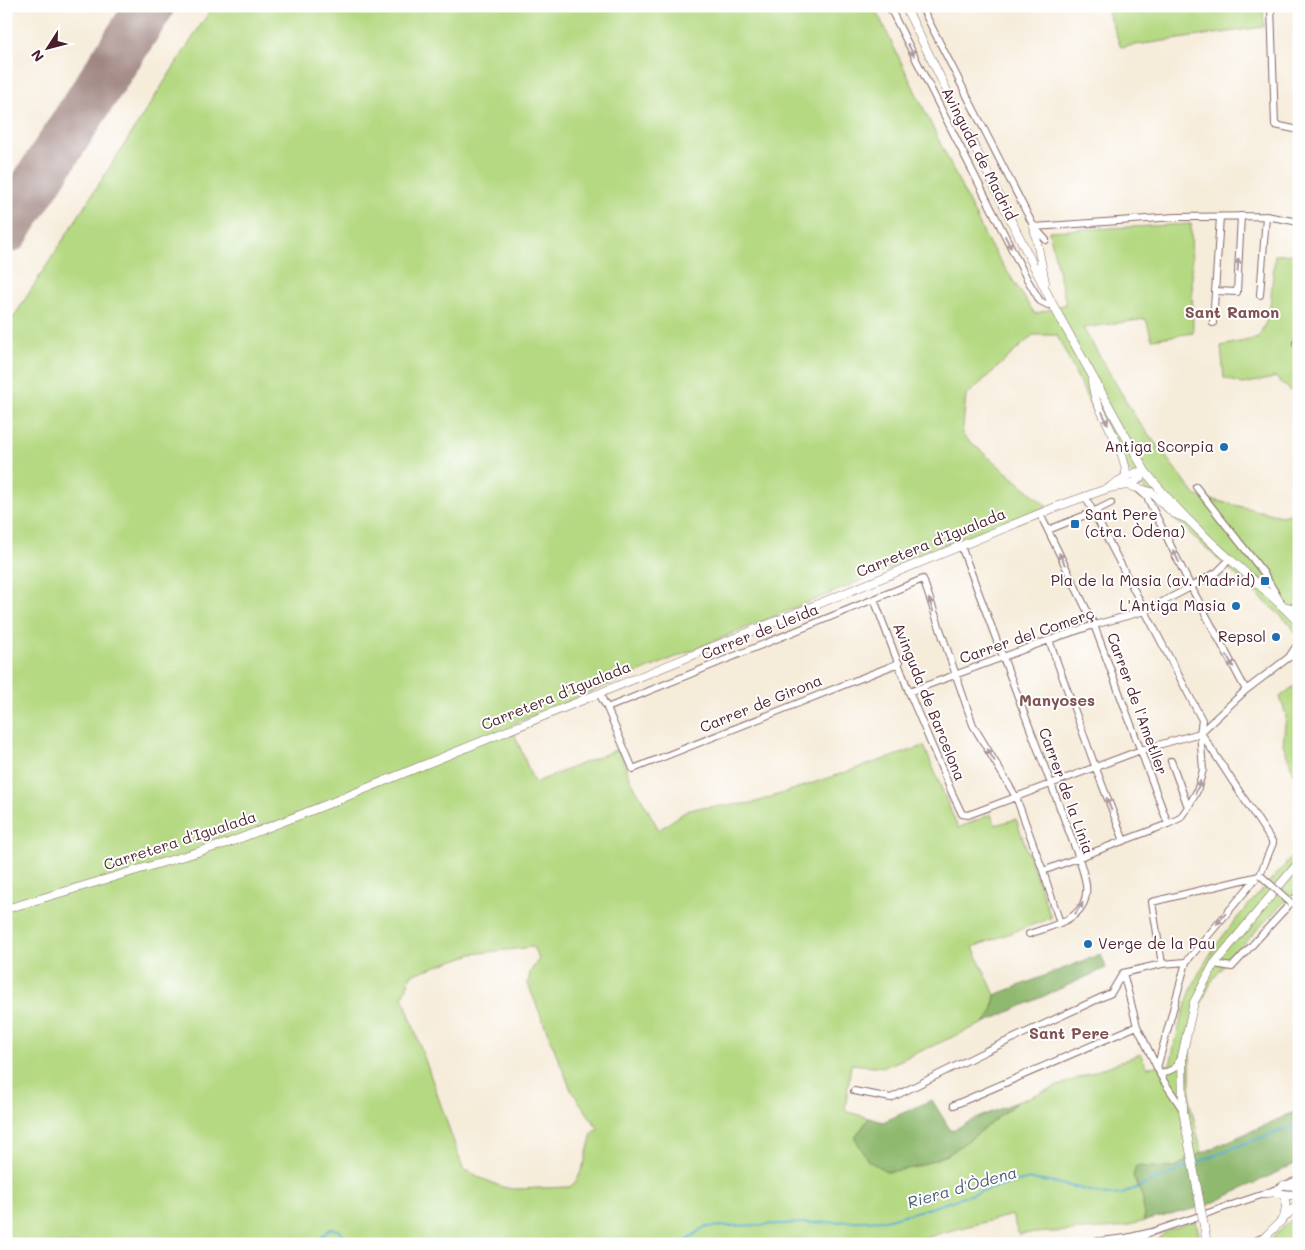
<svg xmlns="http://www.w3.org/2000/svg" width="1305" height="1250" viewBox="0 0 1305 1250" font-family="Mali,sans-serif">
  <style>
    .green { fill: #b5d982; stroke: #807c56; fill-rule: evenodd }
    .forest { fill: #90b970; stroke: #6d6c4e }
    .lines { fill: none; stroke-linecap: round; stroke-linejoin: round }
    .stream { stroke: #53a9cf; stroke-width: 2 }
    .runway { stroke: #a08682; stroke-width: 48 }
    .minor-casing { stroke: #866768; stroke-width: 8 }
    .tertiary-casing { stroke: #866768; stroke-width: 9 }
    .minor { stroke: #fff; stroke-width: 6 }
    .tertiary { stroke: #fff; stroke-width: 8 }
    .minor-bridge-casing { stroke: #866768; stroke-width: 8; stroke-linecap: butt }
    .tertiary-bridge-casing { stroke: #866768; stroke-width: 9; stroke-linecap: butt }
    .minor-bridge { stroke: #fff; stroke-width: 6 }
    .tertiary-bridge { stroke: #fff; stroke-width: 8 }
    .oneway { fill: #ae9aa0 }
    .poi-dot { fill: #1f6fb2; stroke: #fff; stroke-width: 2 }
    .labels { text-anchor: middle; stroke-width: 4; stroke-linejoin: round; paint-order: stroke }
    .street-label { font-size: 15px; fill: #4a1f2b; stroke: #fff }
    .poi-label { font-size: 15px; fill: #4a1f2b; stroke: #fff; text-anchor: end }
    .neighbourhood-label { font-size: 16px; font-weight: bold; fill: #805251; stroke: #fff }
    .water-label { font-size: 16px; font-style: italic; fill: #4e5d75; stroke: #fff }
  </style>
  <rect width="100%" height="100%" fill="#fff"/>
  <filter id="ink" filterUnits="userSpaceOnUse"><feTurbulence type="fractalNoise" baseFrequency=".02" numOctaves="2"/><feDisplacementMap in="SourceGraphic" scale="10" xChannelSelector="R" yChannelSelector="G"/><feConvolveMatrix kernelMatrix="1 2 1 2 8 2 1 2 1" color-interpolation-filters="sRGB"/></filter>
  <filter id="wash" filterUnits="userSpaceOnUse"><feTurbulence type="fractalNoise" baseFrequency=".0096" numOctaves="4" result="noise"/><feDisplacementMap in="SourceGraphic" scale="20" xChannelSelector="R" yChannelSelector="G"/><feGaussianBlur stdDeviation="1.12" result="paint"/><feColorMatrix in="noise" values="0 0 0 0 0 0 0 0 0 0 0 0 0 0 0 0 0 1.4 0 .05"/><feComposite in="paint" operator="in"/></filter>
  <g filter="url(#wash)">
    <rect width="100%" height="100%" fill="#f6ecda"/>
    <path class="green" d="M213,6H874L988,242L1035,314L1066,304L1049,231L1191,224L1193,333L1152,339L1146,319L1083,328L1136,418L1196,496L1281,516L1299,512V638L1290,624L1152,499L1126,467L1095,414L1057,335H1033L966,396L962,435L1048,507L994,526L511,725L534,783L618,749L630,778L659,830L689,809L753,803L924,746L958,828L991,814L995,825L1016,819L1051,918L973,947L995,995L992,1013L984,1023L885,1067L851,1064L845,1111L869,1118L855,1138L913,1168L949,1154L981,1131L1017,1102L1140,1054L1147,1067L1170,1065C1177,1035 1183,1005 1197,977C1222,928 1263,891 1299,849V886L1293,893L1228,960L1211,982L1200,1006L1190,1051V1103L1202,1153L1173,1168L1136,1167L1133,1176L1143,1198L1144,1221L1118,1228L1018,1234L1012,1215L941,1233L910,1244H6V329ZM533,947L539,959L530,972L528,984L571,1090L599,1130L595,1131L592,1134C588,1147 582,1182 569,1187L513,1189L502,1187L481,1178L469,1171H464L403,997L411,975L472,954Z
      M1105,6H1263L1264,27L1121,47Z
      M1299,254V338L1296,339L1294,347H1299V400L1293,393L1275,377L1270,379L1242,384L1224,378L1221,346L1258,338L1269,316L1275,255Z
      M1299,682V787L1283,744L1286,715L1280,697Z
      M1299,1212V1244H1266Z
      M1196,1221L1201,1244H1151L1169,1230Z"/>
    <path class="forest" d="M1101,954L1106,968L984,1023L992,1013L995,995Z
      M932,1100L951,1131L975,1119L1017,1102L981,1131L949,1154L913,1168L888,1172L868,1161L855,1138L869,1118L883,1122Z
      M1299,1110V1162L1206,1206L1144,1221L1143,1198L1133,1176L1136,1166L1173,1168L1202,1153Z"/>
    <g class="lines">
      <path class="stream" d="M1196,1163L1238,1146L1290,1128L1299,1124
        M314,1244L330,1229L339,1230L351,1244
        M683,1244L704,1227L885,1220L930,1208L979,1192L1030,1179L1057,1183L1107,1195L1122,1194L1192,1165"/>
      <path class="runway" d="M6,230L150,6"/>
    </g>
  </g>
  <g filter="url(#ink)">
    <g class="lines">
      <defs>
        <path id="minor" d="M889,6L1027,279L1040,301L1048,305H1053
          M921,6L1034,227L1046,240
          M1271,6L1275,125L1299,130
          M1034,227L1175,217L1266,216L1299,222
          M1215,291L1237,292L1241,216
          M1260,295L1266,216
          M1213,323L1220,217
          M1296,343H1299
          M1196,487L1263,572L1281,602
          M1138,489L1147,497L1191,587L1246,690
          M1040,514L1094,625L1168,824
          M1048,530L1093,512L1111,503
          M961,546L1079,858C1081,866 1085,876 1086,885C1090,919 1054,925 1029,934
          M874,599L909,692L952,793L962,814L968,815L1141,750L1200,733L1246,690L1288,658L1299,654
          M1049,640L1095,766L1124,841
          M1289,657L1299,642
          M909,692L1049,640L1094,625L1145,611L1191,587L1217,572L1230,559
          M599,693L607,708L633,769L899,663
          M607,708L923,579L973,725L1016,797L1043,871L1060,923
          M1171,761L1188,807
          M1043,871L1168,824L1180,818L1188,807L1197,791L1203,770L1200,733L1202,720L1085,496
          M1162,964L1152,902L1259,876
          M1214,964L1232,967L1299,894
          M1123,973L1137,1026L1163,1080L1183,1110
          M1123,973L1162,964L1186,962
          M1157,1068L1186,962L1253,882L1260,875L1273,843L1201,733
          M1160,1075L1175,1068L1182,1056
          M854,1091L891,1098L986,1051L1111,993L1123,973
          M954,1105L1137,1026
          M1075,1244L1126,1238L1152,1232L1267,1193L1299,1179
          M1132,1244L1146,1235
          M1249,1244L1262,1238"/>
        <path id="tertiary" d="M905,6L1053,305L1145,471C1170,503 1200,533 1231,560C1254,581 1278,600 1299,623
          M1034,227L1045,282
          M1092,381C1093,387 1094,394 1096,400C1105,421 1127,455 1126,476
          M1127,485L1151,492L1173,513L1185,518
          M1111,486C1122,479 1131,472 1145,471
          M1284,606L1299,610
          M6,909L228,843L333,802L1056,507L1109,488L1127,485L1135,482L1142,476L1145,471
          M1185,1123L1183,1110L1182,1056L1194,1002L1214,964L1299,862
          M1284,1185L1296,1186L1299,1188
          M1267,1193L1277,1192L1283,1194C1287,1203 1286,1208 1284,1217
          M1283,1194L1299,1196
          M1204,1226L1207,1244
          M1258,1244L1299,1203"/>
      </defs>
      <use href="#minor" class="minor-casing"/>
      <use href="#tertiary" class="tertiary-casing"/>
      <use href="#minor" class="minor"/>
      <use href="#tertiary" class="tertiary"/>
      <defs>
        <path id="minor-bridge" d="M1260,875L1291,903"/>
        <path id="tertiary-bridge" d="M1185,1123L1204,1226"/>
      </defs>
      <use href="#minor-bridge" class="minor-bridge-casing"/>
      <use href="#tertiary-bridge" class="tertiary-bridge-casing"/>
      <use href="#minor-bridge" class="minor-bridge"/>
      <use href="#tertiary-bridge" class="tertiary-bridge"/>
    </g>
    <defs><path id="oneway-solid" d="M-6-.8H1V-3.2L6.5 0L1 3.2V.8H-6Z" transform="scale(1.25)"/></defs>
    <g class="oneway">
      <use href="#oneway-solid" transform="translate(911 50) rotate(63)"/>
      <use href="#oneway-solid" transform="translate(1008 242) rotate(63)"/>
      <use href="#oneway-solid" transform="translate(1238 265) rotate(-86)"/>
      <use href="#oneway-solid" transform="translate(1105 418) rotate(65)"/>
      <use href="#oneway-solid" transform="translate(1176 556) rotate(-116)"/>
      <use href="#oneway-solid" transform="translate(1062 559) rotate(-116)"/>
      <use href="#oneway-solid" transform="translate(931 605) rotate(-108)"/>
      <use href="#oneway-solid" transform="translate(1230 661) rotate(62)"/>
      <use href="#oneway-solid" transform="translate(991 755) rotate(-121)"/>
      <use href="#oneway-solid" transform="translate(1198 787) rotate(-69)"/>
      <use href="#oneway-solid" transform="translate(1109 804) rotate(-111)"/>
      <use href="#oneway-solid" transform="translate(1079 908) rotate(-56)"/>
      <use href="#oneway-solid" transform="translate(1221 919) rotate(130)"/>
    </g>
  </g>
  <g class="poi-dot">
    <circle cx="1224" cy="447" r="5"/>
    <rect x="1070" y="519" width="10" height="10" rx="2.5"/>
    <rect x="1260" y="576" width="10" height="10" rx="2.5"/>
    <circle cx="1236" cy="606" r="5"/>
    <circle cx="1276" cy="637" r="5"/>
    <circle cx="1088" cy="944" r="5"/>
  </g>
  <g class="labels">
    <g class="street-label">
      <text transform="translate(979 154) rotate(63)" y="5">Avinguda de Madrid</text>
      <text transform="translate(931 543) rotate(-22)" y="5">Carretera d'Igualada</text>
      <text transform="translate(760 632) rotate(-22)" y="5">Carrer de Lleida</text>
      <text transform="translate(1027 636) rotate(-19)" y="5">Carrer del Comerç</text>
      <text transform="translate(556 696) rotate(-22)" y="5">Carretera d'Igualada</text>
      <text transform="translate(929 702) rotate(68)" y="5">Avinguda de Barcelona</text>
      <text transform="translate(761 704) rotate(-22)" y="5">Carrer de Girona</text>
      <text transform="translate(1137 704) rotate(70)" y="5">Carrer de l'Ametller</text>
      <text transform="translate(1066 791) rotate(70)" y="5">Carrer de la Línia</text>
      <text transform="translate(180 841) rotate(-18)" y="5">Carretera d'Igualada</text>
    </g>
    <g class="poi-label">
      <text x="1214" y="452">Antiga Scorpia</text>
      <text x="1085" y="520" text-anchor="start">Sant Pere<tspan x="1085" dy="17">(ctra. Òdena)</tspan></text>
      <text x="1255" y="586">Pla de la Masia (av. Madrid)</text>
      <text x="1226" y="611">L'Antiga Masia</text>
      <text x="1266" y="642">Repsol</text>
      <text x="1098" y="949" text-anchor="start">Verge de la Pau</text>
    </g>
    <g class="neighbourhood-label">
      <text x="1232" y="318">Sant Ramon</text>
      <text x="1057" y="706">Manyoses</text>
      <text x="1069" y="1039">Sant Pere</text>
    </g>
    <g class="water-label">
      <text transform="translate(962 1187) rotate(-16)" y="6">Riera d'Òdena</text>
    </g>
  </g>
  <rect width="1305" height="1250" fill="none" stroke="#fff" stroke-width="25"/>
  <g transform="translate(48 48) rotate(234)" stroke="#ffffff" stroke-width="4" paint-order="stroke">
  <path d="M0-4L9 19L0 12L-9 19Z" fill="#4a1f2b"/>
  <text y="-8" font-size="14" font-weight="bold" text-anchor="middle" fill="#4a1f2b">N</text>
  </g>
</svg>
